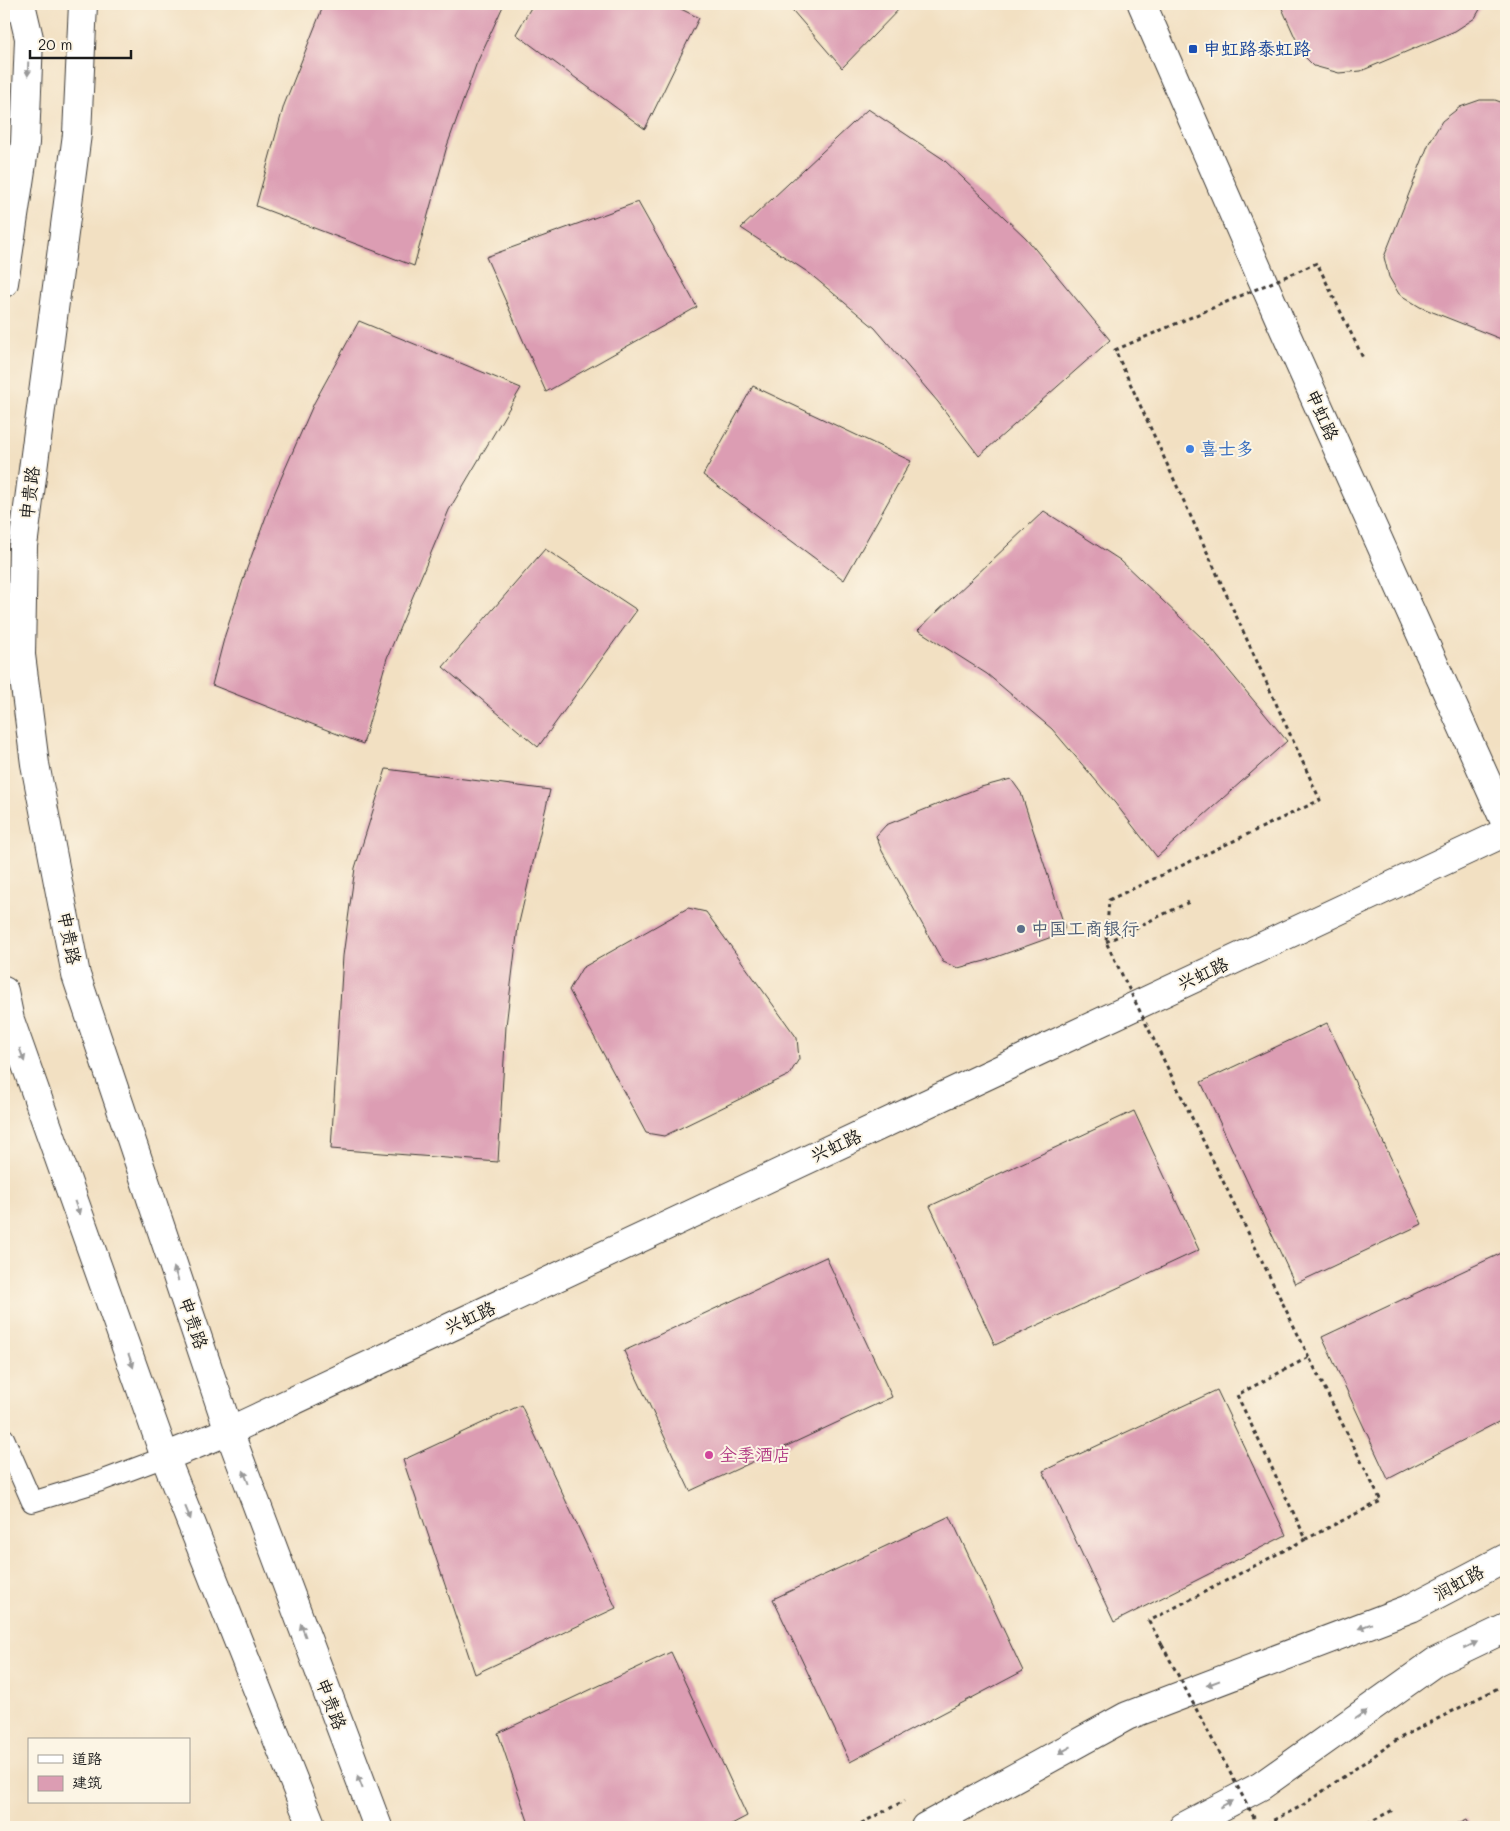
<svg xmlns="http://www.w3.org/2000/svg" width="1510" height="1831" viewBox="0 0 1510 1831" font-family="Mali,'LXGW WenKai TC',sans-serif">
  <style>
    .building { fill: #dc9db3 }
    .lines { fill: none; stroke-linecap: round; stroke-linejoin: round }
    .lane-casing { stroke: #3c3935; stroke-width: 22 }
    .street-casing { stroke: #3c3935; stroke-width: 30 }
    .secondary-casing { stroke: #3c3935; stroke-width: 30 }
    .path { stroke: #3c3935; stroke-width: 3; stroke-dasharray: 4 4; stroke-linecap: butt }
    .lane { stroke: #fff; stroke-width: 20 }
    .street { stroke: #fff; stroke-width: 28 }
    .secondary { stroke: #fff; stroke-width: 28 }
    .path-bridge { stroke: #3c3935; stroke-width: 3; stroke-dasharray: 4 4; stroke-linecap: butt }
    .oneway { fill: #999 }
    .transit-dot { fill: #1a4fb4; stroke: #fcf5e5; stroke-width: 2 }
    .shop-dot { fill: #3f7fe0; stroke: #fcf5e5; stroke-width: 2 }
    .service-dot { fill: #5c6f8a; stroke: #fcf5e5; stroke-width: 2 }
    .hotel-dot { fill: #d1479c; stroke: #fcf5e5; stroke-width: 2 }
    .labels { text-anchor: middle; stroke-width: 4; stroke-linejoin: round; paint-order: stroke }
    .transit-label { font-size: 18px; fill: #164399; stroke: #fcf5e5; text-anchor: start }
    .street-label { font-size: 18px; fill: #1c1c1c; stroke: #fcf5e5 }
    .shop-label { font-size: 18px; fill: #366cbe; stroke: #fcf5e5; text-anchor: start }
    .service-label { font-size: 18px; fill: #4e5e75; stroke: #fcf5e5; text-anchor: start }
    .hotel-label { font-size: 18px; fill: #b23c85; stroke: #fcf5e5; text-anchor: start }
  </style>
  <rect width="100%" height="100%" fill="#fcf5e5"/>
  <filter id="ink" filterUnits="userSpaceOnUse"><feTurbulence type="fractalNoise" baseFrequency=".02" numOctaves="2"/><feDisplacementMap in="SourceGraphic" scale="10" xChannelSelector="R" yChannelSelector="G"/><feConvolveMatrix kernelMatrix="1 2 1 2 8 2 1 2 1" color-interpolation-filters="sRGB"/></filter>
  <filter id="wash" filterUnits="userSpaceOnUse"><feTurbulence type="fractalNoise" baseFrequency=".0096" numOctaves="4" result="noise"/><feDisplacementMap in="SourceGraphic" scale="20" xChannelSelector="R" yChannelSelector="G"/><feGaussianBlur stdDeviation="1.12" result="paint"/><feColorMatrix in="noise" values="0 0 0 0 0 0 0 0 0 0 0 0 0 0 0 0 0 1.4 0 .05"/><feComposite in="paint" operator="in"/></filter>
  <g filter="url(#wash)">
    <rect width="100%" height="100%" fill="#f2e0c2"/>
    <g id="blocks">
      <path class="building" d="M324,4H504L476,65L447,146L414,266L256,206L284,105Z
        M533,4H671L699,18L645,129L516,34Z
        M787,4H904L842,68Z
        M1280,4H1483L1475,18L1455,31L1361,71L1339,73L1314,66L1303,55Z
        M1480,100H1495L1506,104V341L1420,307L1399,294L1389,277L1384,257L1429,143L1442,121L1460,107Z
        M868,109L943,159L1026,238L1110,340L979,456L938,402L875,328L809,273L741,228Z
        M638,202L697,307L546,392L486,257Z
        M359,321L521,388L449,510L387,658L363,744L212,685L225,635L246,571L275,492L314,403Z
        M753,386L911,461L844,580L703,475Z
        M1044,511L1120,560L1203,639L1287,741L1157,857L1115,803L1052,729L987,674L918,630Z
        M545,549L637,610L538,747L443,667Z
        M386,769L550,790L518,927L506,1026L498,1162L331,1149L343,956L355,868Z
        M1011,779L1021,793L1065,928L1060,934L985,961L958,968L943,962L882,851L876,836L886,825L981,787Z
        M688,908L706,912L797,1038L799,1059L789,1075L664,1136L646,1133L569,990L582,968Z
        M1327,1023L1422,1224L1295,1284L1201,1082Z
        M1134,1111L1199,1250L995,1345L930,1206Z
        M1506,1251V1418L1388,1479L1322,1337Z
        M826,1257L892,1397L690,1491L624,1351Z
        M1217,1390L1286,1535L1114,1622L1043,1471Z
        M521,1405L616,1608L475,1674L403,1460Z
        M950,1516L1023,1671L850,1762L773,1599Z
        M671,1652L747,1816L726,1827H530L498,1733Z
        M1467,1819L1471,1827H1450Z"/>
    </g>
  </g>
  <g filter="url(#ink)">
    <use href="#blocks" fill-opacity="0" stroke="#3c3935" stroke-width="1"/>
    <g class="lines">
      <defs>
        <path id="lane" d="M4,1438L32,1502L101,1481L165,1457"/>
        <path id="street" d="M165,1457L229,1431L1506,832"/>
        <path id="secondary" d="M83,4L77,134L23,546L21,655L35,764L76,975L229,1431L378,1827
          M1142,4L1282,325L1506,824
          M4,283L25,143L29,38L21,4
          M4,991L10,1020L165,1457L312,1827
          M925,1827L1127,1716L1411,1608L1506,1558
          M1183,1827L1261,1786L1435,1662L1506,1628"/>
      </defs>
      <use href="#lane" class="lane-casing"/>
      <use href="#street" class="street-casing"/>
      <use href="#secondary" class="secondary-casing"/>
      <path class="path" d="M1106,942L1189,902
        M1162,1645L1149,1621L1306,1539L1237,1395L1309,1357L1381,1501L1306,1539
        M854,1827L904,1801
        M1259,1827L1300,1807L1398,1739L1506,1684
        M1360,1827L1395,1809"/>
      <use href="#lane" class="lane"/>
      <use href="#street" class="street"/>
      <use href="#secondary" class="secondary"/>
      <path class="path-bridge" d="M1309,1357L1106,942L1109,900L1320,800L1115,350L1317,263L1364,360
        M1162,1645L1259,1827"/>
    </g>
    <defs><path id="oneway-solid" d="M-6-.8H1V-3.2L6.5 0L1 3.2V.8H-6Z" transform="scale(1.25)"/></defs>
    <g class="oneway">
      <use href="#oneway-solid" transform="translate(28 69) rotate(92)"/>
      <use href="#oneway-solid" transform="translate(22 1055) rotate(70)"/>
      <use href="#oneway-solid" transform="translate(77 1208) rotate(70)"/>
      <use href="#oneway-solid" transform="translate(176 1274) rotate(-109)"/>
      <use href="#oneway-solid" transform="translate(131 1361) rotate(70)"/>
      <use href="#oneway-solid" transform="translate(246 1477) rotate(-111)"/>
      <use href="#oneway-solid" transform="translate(188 1513) rotate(68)"/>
      <use href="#oneway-solid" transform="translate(1365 1626) rotate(159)"/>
      <use href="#oneway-solid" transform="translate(303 1630) rotate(-111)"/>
      <use href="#oneway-solid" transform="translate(1471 1645) rotate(-26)"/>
      <use href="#oneway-solid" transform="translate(1213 1683) rotate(159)"/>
      <use href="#oneway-solid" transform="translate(1361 1715) rotate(-35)"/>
      <use href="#oneway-solid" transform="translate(1065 1750) rotate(151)"/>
      <use href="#oneway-solid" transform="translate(360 1782) rotate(-111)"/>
      <use href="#oneway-solid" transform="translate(1226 1804) rotate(-28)"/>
    </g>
  </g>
  <rect class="transit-dot" x="1188" y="44" width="10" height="10" rx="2.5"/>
  <circle class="shop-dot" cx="1190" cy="449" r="5"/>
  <circle class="service-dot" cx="1021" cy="929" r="5"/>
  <circle class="hotel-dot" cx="709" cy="1455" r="5"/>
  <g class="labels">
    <g class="transit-label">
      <text x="1203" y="55">申虹路泰虹路</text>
    </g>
    <g class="street-label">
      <text transform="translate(1322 415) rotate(66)" y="6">申虹路</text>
      <text transform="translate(30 493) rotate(-83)" y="6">申贵路</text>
      <text transform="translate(69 938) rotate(79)" y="6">申贵路</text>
      <text transform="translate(1203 974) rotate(-25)" y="6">兴虹路</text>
      <text transform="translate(836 1146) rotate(-25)" y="6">兴虹路</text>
      <text transform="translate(470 1318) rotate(-25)" y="6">兴虹路</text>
      <text transform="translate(193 1323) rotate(71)" y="6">申贵路</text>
      <text transform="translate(1459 1583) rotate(-28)" y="6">润虹路</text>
      <text transform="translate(331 1704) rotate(69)" y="6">申贵路</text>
    </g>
    <g class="shop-label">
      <text x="1200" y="455">喜士多</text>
    </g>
    <g class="service-label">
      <text x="1031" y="935">中国工商银行</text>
    </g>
    <g class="hotel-label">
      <text x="719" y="1461">全季酒店</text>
    </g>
  </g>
  <rect width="1510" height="1831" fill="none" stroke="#fcf5e5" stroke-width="20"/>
  <rect x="28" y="1738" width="162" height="65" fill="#fcf5e5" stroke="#a29e95"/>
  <rect x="38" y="1755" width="25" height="8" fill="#ffffff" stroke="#a29e95"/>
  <text x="72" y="1764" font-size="15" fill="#1c1c1c">道路</text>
  <rect x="38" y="1776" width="25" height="15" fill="#dc9db3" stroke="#a29e95"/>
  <text x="72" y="1788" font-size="15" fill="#1c1c1c">建筑</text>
  <path d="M30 50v8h101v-8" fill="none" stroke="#1c1c1c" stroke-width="2.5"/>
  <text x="38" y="50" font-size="15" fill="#1c1c1c" stroke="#fcf5e5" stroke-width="4" paint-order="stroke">20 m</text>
</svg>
